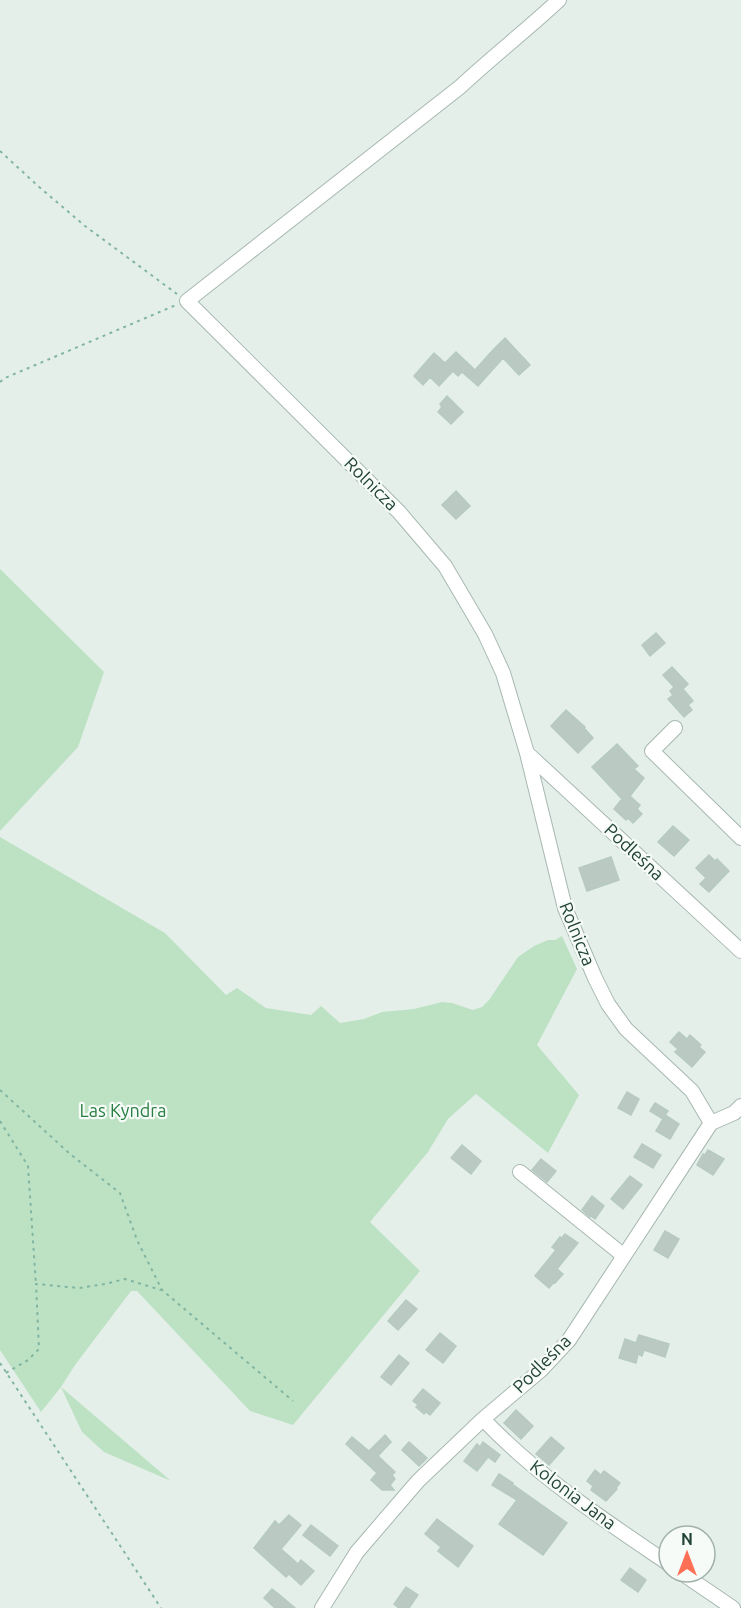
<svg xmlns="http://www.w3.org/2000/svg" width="741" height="1608" viewBox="0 0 741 1608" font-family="Ubuntu,sans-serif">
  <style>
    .green { fill: #bce2c3 }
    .building { fill: #bacac2; stroke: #b6cac0; stroke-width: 1.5 }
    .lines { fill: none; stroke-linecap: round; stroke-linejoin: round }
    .minor-casing { stroke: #a7b8b1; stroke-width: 16 }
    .path { stroke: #82b5a1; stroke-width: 2; stroke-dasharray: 3 4.5; stroke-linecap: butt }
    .minor { stroke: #fff; stroke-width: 14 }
    .labels { text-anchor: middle; stroke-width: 4.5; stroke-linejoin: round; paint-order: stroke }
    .street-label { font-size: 18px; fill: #224337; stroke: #f6fbf8 }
    .park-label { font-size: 18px; fill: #287e42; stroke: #f6fbf8 }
  </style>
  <rect width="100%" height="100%" fill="#e5efea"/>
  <path class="green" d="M0,569L104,672L78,747L0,831Z
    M0,837L165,933L226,995L237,988L266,1008L311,1015L321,1006L340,1023L364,1019L382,1012L414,1009L442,1002L452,1003L473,1010L482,1007L489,1000L518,957L534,946L548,940H555L562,936L577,969L537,1045L579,1095L548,1153L476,1094L448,1119L428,1152L370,1222L420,1271L293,1425L250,1411L137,1291H131L75,1365L61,1387L171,1481L104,1452L82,1432L61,1387L41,1412L0,1350Z"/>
  <path class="building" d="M505,338L530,365L519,375L503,358L478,386L462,372L458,376L453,371L439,386L430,377L423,385L414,376L434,353L445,363L456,352L475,370L493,350Z
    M447,396L463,412L451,424L438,412L442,407L440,404Z
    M456,491L470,506L456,519L442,505Z
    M656,633L665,643L650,656L642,645Z
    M672,667L688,684L683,689L693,701L688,705L692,710L684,717L668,699L673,695L670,691L674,687L663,675Z
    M566,710L585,727L584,728L593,738L578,753L551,726Z
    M617,744L638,766L634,769L644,778L630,796L640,805L637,809L642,814L633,823L628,818L626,820L614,809L622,799L592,767Z
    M673,826L689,840L674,856L658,842Z
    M709,855L715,861L717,859L729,871L709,892L700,884L706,878L696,868Z
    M611,857L619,880L587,891L579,868Z
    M679,1032L687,1039L690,1035L701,1045L699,1047L705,1052L692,1067L675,1052L678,1049L670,1042Z
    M627,1092L639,1099L631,1115L618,1108Z
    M655,1103L668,1111L665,1115L679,1124L670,1139L656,1131L663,1119L650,1111Z
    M642,1144L661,1155L653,1168L634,1157Z
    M462,1145L481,1161L471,1174L451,1158Z
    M708,1150L724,1159L713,1175L697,1165L703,1154L705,1155Z
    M541,1159L556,1171L547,1182L532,1170Z
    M630,1176L642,1185L623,1209L611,1199Z
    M592,1196L604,1206L595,1219L591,1216L590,1217L582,1210Z
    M665,1231L679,1239L668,1258L654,1250Z
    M565,1234L578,1243L557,1269L563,1274L555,1283L554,1282L549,1288L535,1276L556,1250L552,1247L560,1237L561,1239Z
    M406,1300L417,1309L398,1330L388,1321Z
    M440,1333L456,1346L443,1363L426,1350Z
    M639,1335L669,1344L665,1357L644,1350L642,1356L638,1354L636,1363L619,1358L625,1339L636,1343Z
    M399,1355L409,1363L391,1385L381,1377Z
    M423,1389L440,1403L430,1415L426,1412L424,1414L416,1407L418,1405L413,1401Z
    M516,1410L533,1426L521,1439L504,1423Z
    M385,1435L391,1442L378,1456L395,1472L392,1475L395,1479L390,1485L394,1490H382L371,1480L377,1473L346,1444L352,1437L369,1451Z
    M551,1437L564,1448L549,1465L536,1454Z
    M409,1442L427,1458L419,1466L402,1450Z
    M483,1442L500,1455L495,1462L488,1457L477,1471L464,1461L477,1444L480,1447Z
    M595,1470L601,1475L604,1471L620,1483L616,1488L617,1489L606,1501L591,1490L593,1486L587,1481Z
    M499,1474L513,1483L512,1484L567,1523L543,1555L499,1524L517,1500L492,1485Z
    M289,1515L301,1525L281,1549L298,1564L301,1560L314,1571L301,1585L289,1574L286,1577L254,1548L275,1521L279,1525Z
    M437,1519L473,1546L458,1567L438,1551L441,1547L425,1534Z
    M311,1525L338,1546L330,1556L303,1535Z
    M630,1568L646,1580L638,1592L621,1580Z
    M406,1587L418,1595L409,1608H399L394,1604Z
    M272,1589L281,1596L295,1608H275L264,1598Z"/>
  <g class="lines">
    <defs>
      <path id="minor" d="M559,0C527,30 492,57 460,87L187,301L399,512L445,566L485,634L503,673L527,753L565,908L595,978L608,1004L626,1029L692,1091L711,1123
        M675,728L652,751L741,838
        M527,753L741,951
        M520,1172L624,1256
        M483,1419C537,1476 604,1520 669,1564
        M680,1572L733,1608
        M322,1608L357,1552L418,1481L483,1419L541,1370L569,1340L711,1123L734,1113L741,1106"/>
    </defs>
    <use href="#minor" class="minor-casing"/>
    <path class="path" d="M0,151L38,186L85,226L177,294
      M0,382L5,378L176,305
      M0,1090L70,1154L120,1193L137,1240L162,1290L293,1401
      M0,1121L28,1166L36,1285
      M0,1363L161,1608
      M6,1373L28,1360L39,1349L36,1284L79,1288L105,1284L125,1279L161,1290"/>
    <use href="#minor" class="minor"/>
  </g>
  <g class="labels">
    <g class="street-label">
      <text transform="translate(371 484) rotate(45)" y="6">Rolnicza</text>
      <text transform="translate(634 852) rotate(43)" y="6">Podleśna</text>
      <text transform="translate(577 934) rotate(68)" y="6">Rolnicza</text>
      <text transform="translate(542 1364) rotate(-45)" y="6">Podleśna</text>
      <text transform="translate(573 1495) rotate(37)" y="6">Kolonia Jana</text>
    </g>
    <g class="park-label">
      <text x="123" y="1117">Las Kyndra</text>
    </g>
  </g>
  <g transform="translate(687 1554)"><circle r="28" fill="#f6fbf8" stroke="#a1b1ab" stroke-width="1.5"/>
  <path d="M0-4.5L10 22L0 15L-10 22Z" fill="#fd7055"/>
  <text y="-9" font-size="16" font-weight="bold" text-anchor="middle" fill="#224337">N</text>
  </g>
</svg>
